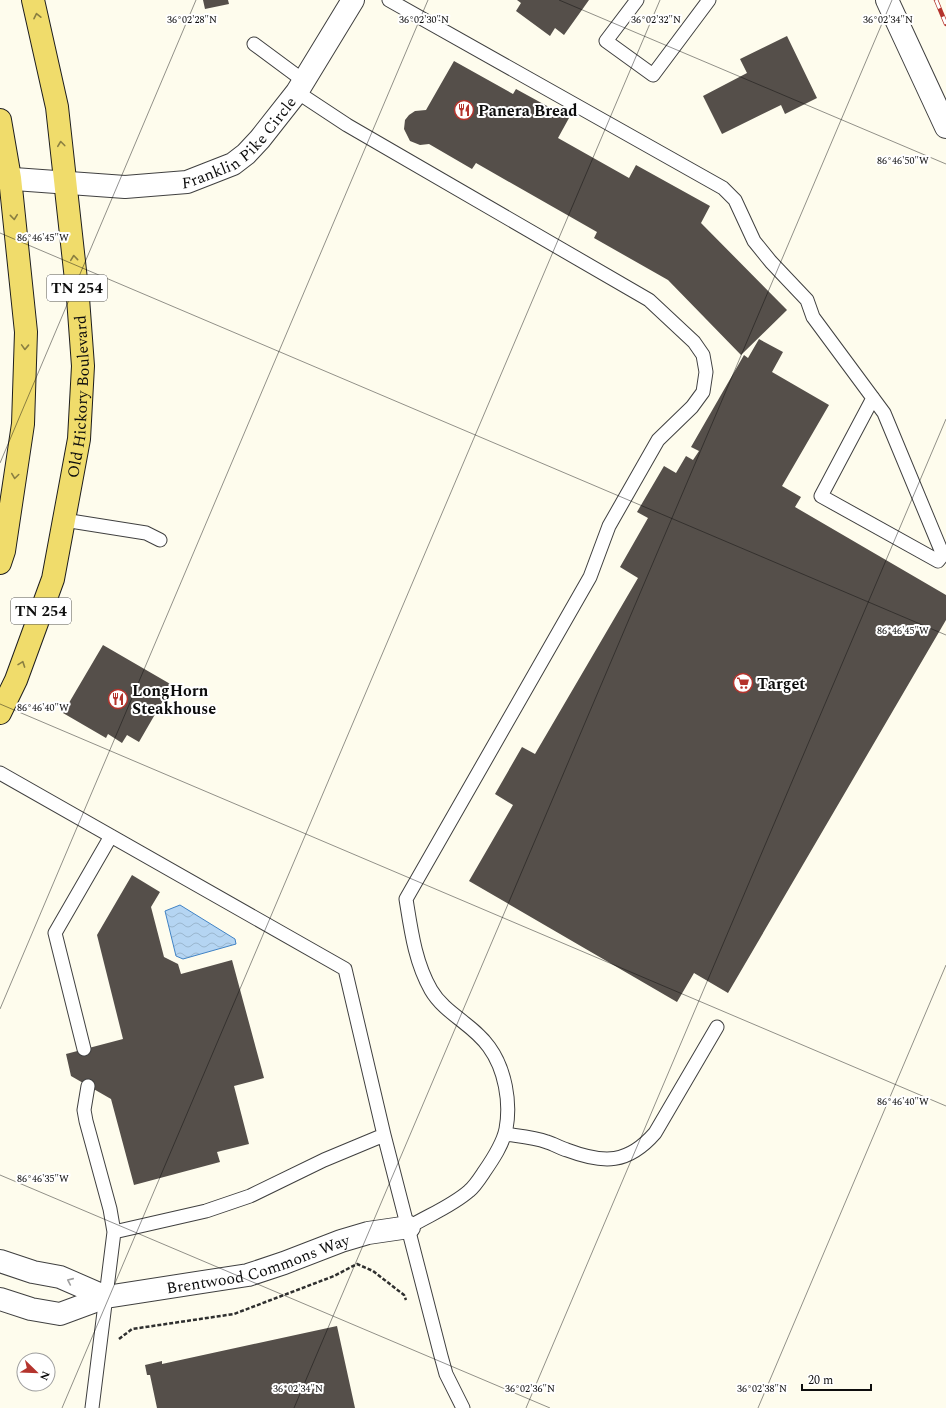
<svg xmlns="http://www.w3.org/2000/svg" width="946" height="1408" viewBox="0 0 946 1408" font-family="Spectral,serif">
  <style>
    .water { fill: url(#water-waves); stroke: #4183c5 }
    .building { fill: #554f4a }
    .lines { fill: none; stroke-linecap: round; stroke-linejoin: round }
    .service-casing { stroke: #404040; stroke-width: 15 }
    .minor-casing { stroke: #404040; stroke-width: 24 }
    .primary-casing { stroke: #1e1e1e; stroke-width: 24 }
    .path { stroke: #2f2f2f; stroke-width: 2.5; stroke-dasharray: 4 2; stroke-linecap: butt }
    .service { stroke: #fff; stroke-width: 13 }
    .minor { stroke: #fff; stroke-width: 22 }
    .primary { stroke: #f0dc6b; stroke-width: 22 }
    .rail-casing { stroke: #b4342d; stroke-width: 4.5 }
    .rail { stroke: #fff; stroke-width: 3; stroke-dasharray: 9; stroke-linecap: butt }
    .oneway { stroke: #8a7f41 }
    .oneway2 { stroke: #9e9e9e }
    .ticks { fill: none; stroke: #0d0d0d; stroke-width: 1; stroke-opacity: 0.45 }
    .labels { text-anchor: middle; stroke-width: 4; stroke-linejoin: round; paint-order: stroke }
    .shield { fill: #fff; stroke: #565656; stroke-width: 1 }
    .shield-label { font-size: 15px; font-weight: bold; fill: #0d0d0d }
    .poi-label { font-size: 16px; font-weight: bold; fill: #0d0d0d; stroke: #fff; text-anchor: start }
    .street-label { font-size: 16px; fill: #0d0d0d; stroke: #fff }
    .ticks-label { font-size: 10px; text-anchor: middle; fill: #0d0d0d; stroke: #fff; stroke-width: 4; stroke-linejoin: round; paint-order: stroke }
  </style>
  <defs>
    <pattern id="water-waves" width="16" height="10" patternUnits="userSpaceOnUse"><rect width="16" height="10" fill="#b5d5f2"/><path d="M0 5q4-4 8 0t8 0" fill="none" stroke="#9ab6ce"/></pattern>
  </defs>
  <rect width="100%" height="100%" fill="#fefced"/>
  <path class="water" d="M180,905L235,939L236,944L183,959L176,956L165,911Z"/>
  <path class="building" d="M203,0H228L229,4L205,9Z
    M517,0H589L564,35L555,28L550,36L516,11L521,3Z
    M787,36L817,98L785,114L781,105L722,134L703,96L747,73L740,59Z
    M454,61L513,94L516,89L569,118L558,138L629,178L636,165L710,206L701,223L787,310L741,355L668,280L594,238L597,232L476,163L472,169L429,144L420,145L410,141L404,129L405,120L409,115L415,111L426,110Z
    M759,339L783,352L772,372L829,405L782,486L801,497L795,507L946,595V620L728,993L694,973L677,1002L469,881L513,805L495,794L522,747L535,754L638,578L620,567L648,518L637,512L664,466L676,473L686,456L693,460L699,451L691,447L744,355L748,358Z
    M103,645L172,685L139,742L127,735L122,743L108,734L106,738L63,713Z
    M132,875L160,892L151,907L164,957L178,964L181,974L232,960L264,1078L234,1086L249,1144L217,1152L220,1162L134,1185L111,1099L71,1076L66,1054L123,1039L97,935Z
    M337,1326L355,1408H157L150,1375H147L145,1365L162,1361V1364Z"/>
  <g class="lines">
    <defs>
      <path id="service" d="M389,0L723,188L735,200L754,241L771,262L807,300L813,317L884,413L943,555L938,561L821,496L873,398
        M637,0L606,41L653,75L709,0
        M254,44L304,81
        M297,92L347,125L649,300L694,342L703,355L706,372L703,392L692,407L658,440L609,526L590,577L406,899C411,930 415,962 431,990C445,1014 473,1024 489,1047C505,1069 511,1102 506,1129C503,1144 493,1159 484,1172C480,1178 475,1186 469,1191C452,1206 429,1215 409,1227
        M64,520L146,533L160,540
        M0,773L345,969L384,1135L441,1356L446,1374L463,1408
        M84,1049L55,933L111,836
        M88,1086L84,1110L86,1121L110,1209L114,1232L92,1408
        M505,1134C518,1136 534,1137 547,1142C554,1144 560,1148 567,1150C604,1164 628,1164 655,1133L717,1027
        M114,1232L206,1211L250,1196L324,1160L384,1135"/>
      <g id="minor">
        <path d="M887,0L946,127"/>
        <path id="s1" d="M0,178L125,187L187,182L233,164L246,154L260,139L297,92L353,0"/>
        <path d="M0,1261L33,1272L60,1277L106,1297"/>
        <path id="s2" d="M0,1299L31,1309L60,1314L106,1297L248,1275L284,1263L341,1241L368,1233L409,1227"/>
      </g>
      <g id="primary">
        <path d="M0,120L10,178L26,332L23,424L4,551L0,563"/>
        <path id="s3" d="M0,713L16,680L53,579L79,439L83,366L78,298L57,107L33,0"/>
      </g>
    </defs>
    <use href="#service" class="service-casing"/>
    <use href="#minor" class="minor-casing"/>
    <use href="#primary" class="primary-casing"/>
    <path class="path" d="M119,1339L132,1329L234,1314L334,1276L357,1264L373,1271L404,1295L406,1300"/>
    <use href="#service" class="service"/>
    <use href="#minor" class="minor"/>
    <use href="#primary" class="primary"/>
    <defs>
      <path id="rail" d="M936,0L946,24"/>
    </defs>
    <use href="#rail" class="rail-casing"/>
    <use href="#rail" class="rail"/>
  </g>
  <defs><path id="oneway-chevron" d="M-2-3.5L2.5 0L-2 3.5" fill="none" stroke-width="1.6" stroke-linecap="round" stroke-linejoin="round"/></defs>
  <g class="oneway">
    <use href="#oneway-chevron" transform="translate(37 16) rotate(-102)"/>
    <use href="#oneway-chevron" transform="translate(61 144) rotate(-97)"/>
    <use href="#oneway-chevron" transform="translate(14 217) rotate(84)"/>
    <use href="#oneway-chevron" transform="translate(74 258) rotate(-96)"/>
    <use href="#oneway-chevron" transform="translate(25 347) rotate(92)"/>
    <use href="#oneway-chevron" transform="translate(15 476) rotate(98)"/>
    <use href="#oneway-chevron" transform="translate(22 664) rotate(-70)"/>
  </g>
  <use class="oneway2" href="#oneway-chevron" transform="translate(70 1281) rotate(-156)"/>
  <path class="ticks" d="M559,0L946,164M0,233L946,635M0,463L196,0M0,704L946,1106M0,1009L428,0M0,1175L550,1408M62,1408L660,0M294,1408L892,0M526,1408L946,419M758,1408L946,965"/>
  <defs>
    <symbol id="restaurant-ring" viewBox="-11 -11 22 22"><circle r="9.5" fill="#fff" stroke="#b4342d" stroke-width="1.5"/><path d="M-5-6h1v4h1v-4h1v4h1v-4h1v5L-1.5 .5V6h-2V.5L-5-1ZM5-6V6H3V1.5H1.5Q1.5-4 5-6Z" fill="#b4342d"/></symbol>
    <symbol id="supermarket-ring" viewBox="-11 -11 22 22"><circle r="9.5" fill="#fff" stroke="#b4342d" stroke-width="1.5"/><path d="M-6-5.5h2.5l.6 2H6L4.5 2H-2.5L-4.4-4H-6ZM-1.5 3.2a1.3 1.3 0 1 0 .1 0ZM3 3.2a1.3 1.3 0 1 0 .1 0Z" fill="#b4342d"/></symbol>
  </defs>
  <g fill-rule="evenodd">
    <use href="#restaurant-ring" x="453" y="99" width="22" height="22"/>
    <use href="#supermarket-ring" x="732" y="672" width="22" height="22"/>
    <use href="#restaurant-ring" x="107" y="688" width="22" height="22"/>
  </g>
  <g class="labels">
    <g class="shield">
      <rect x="47" y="275" width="60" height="26" rx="3"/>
      <rect x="11" y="598" width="60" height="26" rx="3"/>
    </g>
    <g class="shield-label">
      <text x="77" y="293">TN 254</text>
      <text x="41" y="616">TN 254</text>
    </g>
    <g class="poi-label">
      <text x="478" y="116">Panera Bread</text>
      <text x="757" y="689">Target</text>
      <text x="132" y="696">LongHorn<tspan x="132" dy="18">Steakhouse</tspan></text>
    </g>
    <g class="street-label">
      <text dy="6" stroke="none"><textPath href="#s1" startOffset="254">Franklin Pike Circle</textPath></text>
      <text dy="6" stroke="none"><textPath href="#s3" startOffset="329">Old Hickory Boulevard</textPath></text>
      <text dy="6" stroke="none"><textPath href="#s2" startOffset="267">Brentwood Commons Way</textPath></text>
    </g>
  </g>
  <g class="ticks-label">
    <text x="192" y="23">36°02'28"N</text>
    <text x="424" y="23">36°02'30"N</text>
    <text x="656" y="23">36°02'32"N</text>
    <text x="888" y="23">36°02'34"N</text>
    <text x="903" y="164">86°46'50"W</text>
    <text x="43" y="241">86°46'45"W</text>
    <text x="903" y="634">86°46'45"W</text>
    <text x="43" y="711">86°46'40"W</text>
    <text x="903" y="1105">86°46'40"W</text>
    <text x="43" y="1182">86°46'35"W</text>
    <text x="298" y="1392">36°02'34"N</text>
    <text x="530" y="1392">36°02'36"N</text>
    <text x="762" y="1392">36°02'38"N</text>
  </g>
  <g transform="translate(36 1372) rotate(113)"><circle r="19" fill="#ffffff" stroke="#9e9e9e"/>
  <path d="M0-3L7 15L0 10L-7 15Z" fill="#b4342d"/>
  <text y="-6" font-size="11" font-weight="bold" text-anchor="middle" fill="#0d0d0d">N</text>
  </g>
  <path d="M802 1384v6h69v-6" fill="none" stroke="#0d0d0d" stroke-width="2"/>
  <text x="808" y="1384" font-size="12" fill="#0d0d0d" stroke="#ffffff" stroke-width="3" paint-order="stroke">20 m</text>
</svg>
